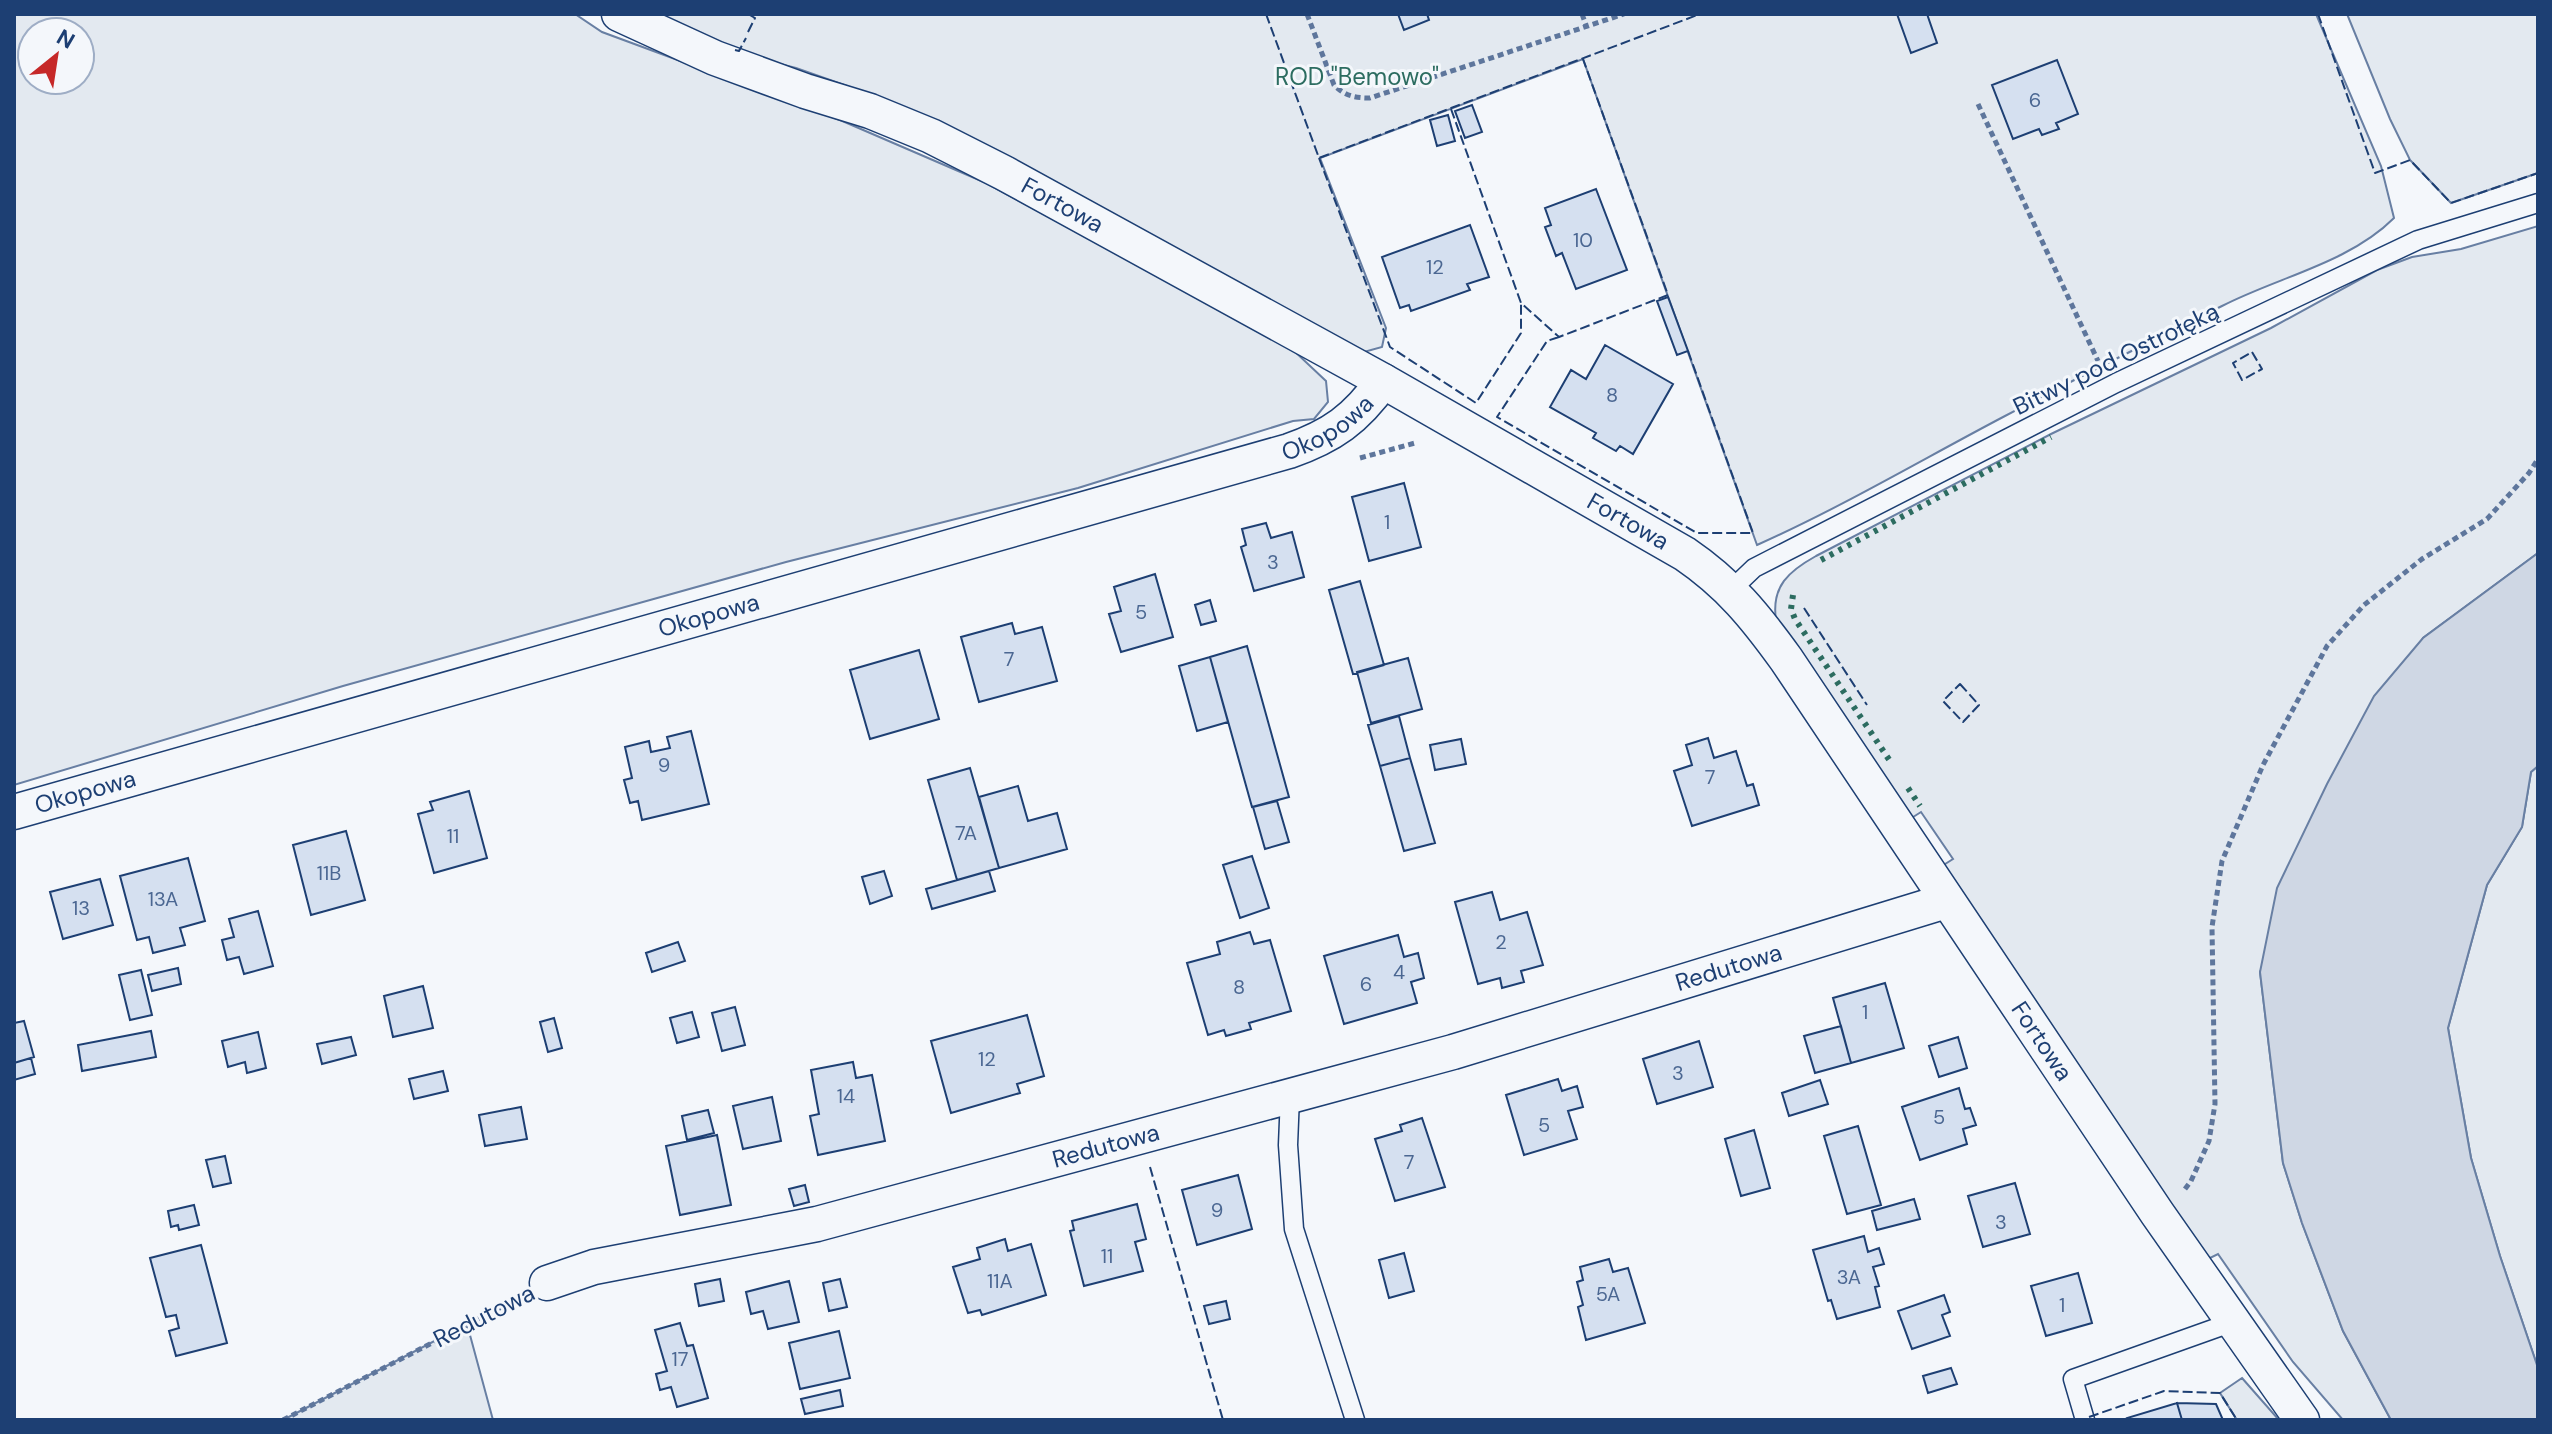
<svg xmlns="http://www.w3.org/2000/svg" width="2552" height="1434" viewBox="0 0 2552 1434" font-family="'DM Sans',sans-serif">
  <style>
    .green { fill: #e3e9f0; stroke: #687fa3; stroke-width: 2; fill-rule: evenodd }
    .water { fill: #cfd7e4; stroke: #687fa3; stroke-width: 2 }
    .building { fill: #d5e0f0; stroke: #1d3f73; stroke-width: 2 }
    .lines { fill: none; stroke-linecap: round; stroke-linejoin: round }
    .service-casing { stroke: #1d3f73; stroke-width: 21 }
    .minor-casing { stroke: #1d3f73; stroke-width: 37 }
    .path { stroke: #5e769c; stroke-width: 5; stroke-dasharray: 6 4; stroke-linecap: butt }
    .service { stroke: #f4f7fb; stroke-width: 18 }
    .minor { stroke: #f4f7fb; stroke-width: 34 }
    .hedge { stroke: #2c6c60; stroke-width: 6; stroke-dasharray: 4 6; stroke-linecap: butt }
    .fence { stroke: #1d3f73; stroke-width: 2; stroke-dasharray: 10 4; stroke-linecap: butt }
    .labels { text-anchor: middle; stroke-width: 6; stroke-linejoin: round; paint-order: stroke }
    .number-label { font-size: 20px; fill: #4b6792 }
    .park-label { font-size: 24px; fill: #2c6c60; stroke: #f4f7fb }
    .street-label { font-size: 24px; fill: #1d3f73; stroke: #f4f7fb }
  </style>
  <rect width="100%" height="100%" fill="#f4f7fb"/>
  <path class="green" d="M14,14H575L602,32L840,120L986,183L1291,348L1326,381L1328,402L1314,419L1293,421L1078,488L786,562L343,686L14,785ZM32,32H80V80H32Z
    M643,14H2316L2381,166L2394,218C2349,263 2278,277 2222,306C2149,342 2077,378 2005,416C1923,459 1842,507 1757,545L1583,59L1320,158L1386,328L1382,347L1364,352L847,86L796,68L732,52Z
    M2347,14H2538V173L2451,203L2410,160L2390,119Z
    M2538,226V553L2423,638L2260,972L2283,1163L2302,1223L2343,1331L2391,1420H2343L2293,1362L2218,1254L2206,1260L1942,866L1953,859L1921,812L1910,819L1776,620C1771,586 1789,571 1816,556L2051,434L2271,328L2377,270L2412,257L2461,249Z
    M2538,766V1368L2500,1256L2471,1158L2448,1028L2487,885L2522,827L2531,772Z
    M467,1324L493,1420H283Z
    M2242,1378L2279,1420H2237L2220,1393Z"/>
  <path class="water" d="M2538,553V766L2531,772L2522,827L2487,885L2448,1028L2471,1158L2500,1256L2538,1368V1420H2391L2343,1331L2302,1223L2283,1163L2260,972L2277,888L2327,784L2374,696L2423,638Z"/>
  <path class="building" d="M1398,14H1427L1429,20L1404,30Z
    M1897,14H1927L1937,43L1911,53Z
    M2057,60L2078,114L2056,123L2059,129L2042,135L2039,129L2013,139L1992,85Z
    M1472,105L1482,132L1465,138L1455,111Z
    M1448,115L1455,141L1437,146L1430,120Z
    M1596,189L1627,270L1576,289L1562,253L1556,256L1545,227L1551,225L1545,208Z
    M1470,225L1489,277L1467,284L1470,290L1411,311L1409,305L1400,308L1382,257Z
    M1668,297L1688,351L1677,355L1657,301Z
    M1605,345L1673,384L1633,454L1620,446L1616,451L1593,438L1596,433L1550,407L1571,370L1586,379Z
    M1404,483L1421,547L1369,561L1352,497Z
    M1266,523L1271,538L1292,532L1304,577L1254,591L1241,547L1246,545L1242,529Z
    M1155,574L1173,637L1121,652L1109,614L1121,611L1114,587Z
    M1360,581L1384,665L1353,674L1329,590Z
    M1210,600L1216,621L1201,625L1195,605Z
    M1012,623L1015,634L1042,627L1057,681L979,702L961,637Z
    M1247,646L1289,797L1252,807L1210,657Z
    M919,650L939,719L870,739L850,670Z
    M1210,657L1228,722L1197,731L1179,666Z
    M1408,658L1422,709L1371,723L1357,672Z
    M1399,716L1410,758L1380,766L1368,725Z
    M691,731L709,804L642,820L638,801L630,803L624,780L632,778L625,747L649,741L651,752L670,748L667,737Z
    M1708,738L1714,758L1736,751L1747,786L1753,784L1759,805L1692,826L1674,771L1692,765L1686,745Z
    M1461,739L1466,764L1435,770L1430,745Z
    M1410,758L1435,843L1404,851L1380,766Z
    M970,768L999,868L957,880L928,780Z
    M1018,786L1028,821L1057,813L1067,849L999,868L979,797Z
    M469,791L487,858L434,873L418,814L433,810L430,802Z
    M1277,801L1289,842L1265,849L1253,807Z
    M346,831L365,900L311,915L293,845Z
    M1252,856L1269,908L1240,918L1223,865Z
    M188,858L205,921L180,928L185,945L153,953L149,937L137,940L120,876Z
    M884,871L892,896L870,904L862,877Z
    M989,871L995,891L932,909L926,889Z
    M100,879L113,925L63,939L50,892Z
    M1492,892L1500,920L1527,912L1543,965L1521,971L1524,982L1502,988L1500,978L1478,984L1455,902Z
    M258,911L273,966L244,974L239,957L227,960L222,940L234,937L229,919Z
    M1250,932L1254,944L1270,940L1291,1011L1249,1023L1251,1029L1226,1036L1224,1030L1208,1035L1187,963L1220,954L1217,942Z
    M1398,935L1404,957L1418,953L1424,978L1411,982L1417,1003L1344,1024L1324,956Z
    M678,942L685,961L652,972L646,953Z
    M178,968L181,984L152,991L148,975Z
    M141,970L152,1015L130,1020L119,975Z
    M1885,983L1904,1048L1851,1063L1833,998Z
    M423,986L433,1028L393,1037L384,996Z
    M735,1007L745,1045L722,1051L712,1013Z
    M692,1012L699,1037L677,1043L670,1018Z
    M1027,1015L1044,1076L1017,1084L1020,1093L951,1113L931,1041Z
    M554,1018L562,1048L548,1052L540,1022Z
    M24,1021L34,1057L14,1063V1023Z
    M1841,1026L1851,1063L1815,1073L1804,1036Z
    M151,1031L156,1057L82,1071L78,1045Z
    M258,1032L266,1068L247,1073L245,1062L228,1067L222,1041Z
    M351,1037L356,1055L322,1064L317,1044Z
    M1958,1037L1967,1068L1939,1077L1929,1046Z
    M1699,1041L1713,1087L1657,1104L1643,1059Z
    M31,1058L35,1074L14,1080V1063Z
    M853,1062L856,1078L872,1075L885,1141L818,1155L810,1116L819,1114L811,1070Z
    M443,1071L448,1091L414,1099L409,1079Z
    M1558,1079L1562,1091L1577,1086L1583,1107L1568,1111L1577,1139L1524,1155L1506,1095Z
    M1820,1080L1828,1104L1789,1116L1782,1093Z
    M1959,1088L1965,1109L1970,1108L1976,1125L1963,1129L1967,1144L1920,1160L1902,1107Z
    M772,1097L781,1141L743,1149L733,1106Z
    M521,1107L527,1139L485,1146L479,1115Z
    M708,1110L714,1133L687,1140L682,1116Z
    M1422,1118L1445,1187L1395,1201L1375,1139L1402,1131L1400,1125Z
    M1858,1126L1881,1205L1847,1214L1824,1136Z
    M1754,1130L1770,1188L1741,1196L1725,1139Z
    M717,1135L731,1205L680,1215L666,1146Z
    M225,1156L231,1183L213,1187L206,1160Z
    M1238,1175L1252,1229L1197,1245L1182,1190Z
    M2015,1183L2030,1234L1983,1247L1968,1196Z
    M805,1185L809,1202L794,1206L789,1189Z
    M1914,1199L1920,1219L1877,1230L1872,1211Z
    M1137,1204L1146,1239L1135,1242L1143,1271L1084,1286L1070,1231L1074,1230L1072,1221Z
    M194,1205L199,1225L179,1230L178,1225L171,1227L168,1211Z
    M1864,1236L1868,1252L1879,1248L1884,1264L1873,1267L1879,1286L1875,1287L1880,1307L1837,1319L1831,1300L1828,1301L1813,1250Z
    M1005,1239L1008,1251L1031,1244L1046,1295L982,1315L980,1310L968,1313L953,1267L980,1259L977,1248Z
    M201,1245L227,1343L176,1356L169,1331L179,1328L176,1315L166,1317L150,1258Z
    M1404,1253L1414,1291L1389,1298L1379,1260Z
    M1609,1259L1613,1272L1628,1268L1645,1323L1586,1340L1578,1307L1583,1305L1577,1282L1583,1280L1580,1267Z
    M2078,1273L2092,1323L2046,1336L2031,1286Z
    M720,1279L724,1301L699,1306L695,1284Z
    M840,1279L847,1307L829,1311L823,1283Z
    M789,1281L799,1322L768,1329L763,1311L751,1314L746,1292Z
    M1944,1295L1950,1312L1942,1315L1950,1336L1912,1349L1898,1311Z
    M1226,1301L1230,1319L1209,1324L1204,1306Z
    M680,1323L687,1346L693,1345L708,1398L677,1407L671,1387L660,1390L656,1374L667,1371L655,1330Z
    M839,1331L850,1378L800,1389L789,1343Z
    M1951,1368L1957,1384L1928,1393L1923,1376Z
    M840,1390L843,1406L805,1414L801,1399Z
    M2177,1403L2182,1420H2128L2127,1418Z
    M2177,1403L2216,1404L2223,1420H2182Z"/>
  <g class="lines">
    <defs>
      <path id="service" d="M1731,590L1754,568L2116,383L2418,240L2538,203
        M1290,1096L1288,1145L1294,1229L1355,1420
        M2085,1420L2073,1379L2233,1322"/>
      <g id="minor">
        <path id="s1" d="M619,14L715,58L805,91L870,111L931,136L1004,173L1383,381L1685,554C1729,584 1755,616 1786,659L2157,1213L2302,1420"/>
        <path id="s2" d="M14,812L1289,451C1332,436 1356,419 1383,381"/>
        <path id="s3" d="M547,1283L594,1267L817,1224L1453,1052L1946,901"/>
      </g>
    </defs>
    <use href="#service" class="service-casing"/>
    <use href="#minor" class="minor-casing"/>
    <path class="path" d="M1307,14L1334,85C1345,96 1355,98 1370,98L1624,14
      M1582,14L1587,28
      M1978,104L2098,361
      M1360,458L1415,443
      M2185,1189L2191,1181L2209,1141L2215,1104L2212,927L2222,861L2263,765L2327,646L2364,605L2422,559L2487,519L2529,473L2538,459
      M283,1420L515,1300"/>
    <use href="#service" class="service"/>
    <use href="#minor" class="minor"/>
    <path class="hedge" d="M1821,560L2051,437
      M1793,595L1791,609L1795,619L1890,761
      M1908,788L1920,806"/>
    <path class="fence" d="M1266,14L1319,158L1700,14
      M2318,14L2375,173L2410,160L2451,203L2538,173
      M748,32L755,18L748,14
      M735,50L739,51L746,38
      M1451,109L1521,303L1559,337L1668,295L1583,59
      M1319,158L1390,347L1476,403L1521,333V303
      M1559,337L1547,341L1497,417L1697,533H1753L1687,348
      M2252,352L2262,369L2242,380L2233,363Z
      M1804,608L1867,705
      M1960,684L1979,705L1963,722L1943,701Z
      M1150,1167L1223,1420
      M2089,1417L2164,1391L2220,1393L2237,1420"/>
  </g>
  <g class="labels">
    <g class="number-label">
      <text x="2035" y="107">6</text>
      <text x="1583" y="247">10</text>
      <text x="1435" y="274">12</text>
      <text x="1612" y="402">8</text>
      <text x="1387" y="529">1</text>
      <text x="1273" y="569">3</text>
      <text x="1141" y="619">5</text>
      <text x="1009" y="666">7</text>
      <text x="664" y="772">9</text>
      <text x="1710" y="784">7</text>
      <text x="966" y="840">7A</text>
      <text x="453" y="843">11</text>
      <text x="329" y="880">11B</text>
      <text x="163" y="906">13A</text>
      <text x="81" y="915">13</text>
      <text x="1501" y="949">2</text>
      <text x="1399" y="979">4</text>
      <text x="1366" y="991">6</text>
      <text x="1239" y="994">8</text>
      <text x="1865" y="1019">1</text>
      <text x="987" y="1066">12</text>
      <text x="1678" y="1080">3</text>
      <text x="846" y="1103">14</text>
      <text x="1939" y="1124">5</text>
      <text x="1544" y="1132">5</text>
      <text x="1409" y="1169">7</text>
      <text x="1217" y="1217">9</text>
      <text x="2001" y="1229">3</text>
      <text x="1107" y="1263">11</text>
      <text x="1849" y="1284">3A</text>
      <text x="1000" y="1288">11A</text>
      <text x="1608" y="1301">5A</text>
      <text x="2062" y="1312">1</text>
      <text x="680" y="1366">17</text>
    </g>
    <g class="park-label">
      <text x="1357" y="85">ROD "Bemowo"</text>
    </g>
    <g class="street-label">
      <text dy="8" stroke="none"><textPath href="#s1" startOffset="484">Fortowa</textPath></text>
      <text transform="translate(2116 359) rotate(-26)" y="8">Bitwy pod Ostrołęką</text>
      <text dy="8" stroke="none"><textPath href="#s2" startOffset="1370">Okopowa</textPath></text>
      <text dy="8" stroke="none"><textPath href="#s1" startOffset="1132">Fortowa</textPath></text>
      <text dy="8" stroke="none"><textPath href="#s2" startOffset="722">Okopowa</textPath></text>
      <text dy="8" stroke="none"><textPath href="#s2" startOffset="74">Okopowa</textPath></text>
      <text dy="8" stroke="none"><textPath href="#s3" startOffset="1224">Redutowa</textPath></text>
      <text dy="8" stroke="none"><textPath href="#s1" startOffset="1804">Fortowa</textPath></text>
      <text dy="8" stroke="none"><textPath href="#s3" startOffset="576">Redutowa</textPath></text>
      <text transform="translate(484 1316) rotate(-27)" y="8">Redutowa</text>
    </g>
  </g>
  <rect width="2552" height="1434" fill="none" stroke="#1d3f73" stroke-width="32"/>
  <g transform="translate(56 56) rotate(30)"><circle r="38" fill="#f4f7fb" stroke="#9eadc5" stroke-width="2"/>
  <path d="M0-6L14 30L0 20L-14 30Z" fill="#c62828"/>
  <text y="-12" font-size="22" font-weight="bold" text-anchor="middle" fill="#1d3f73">N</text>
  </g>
</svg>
